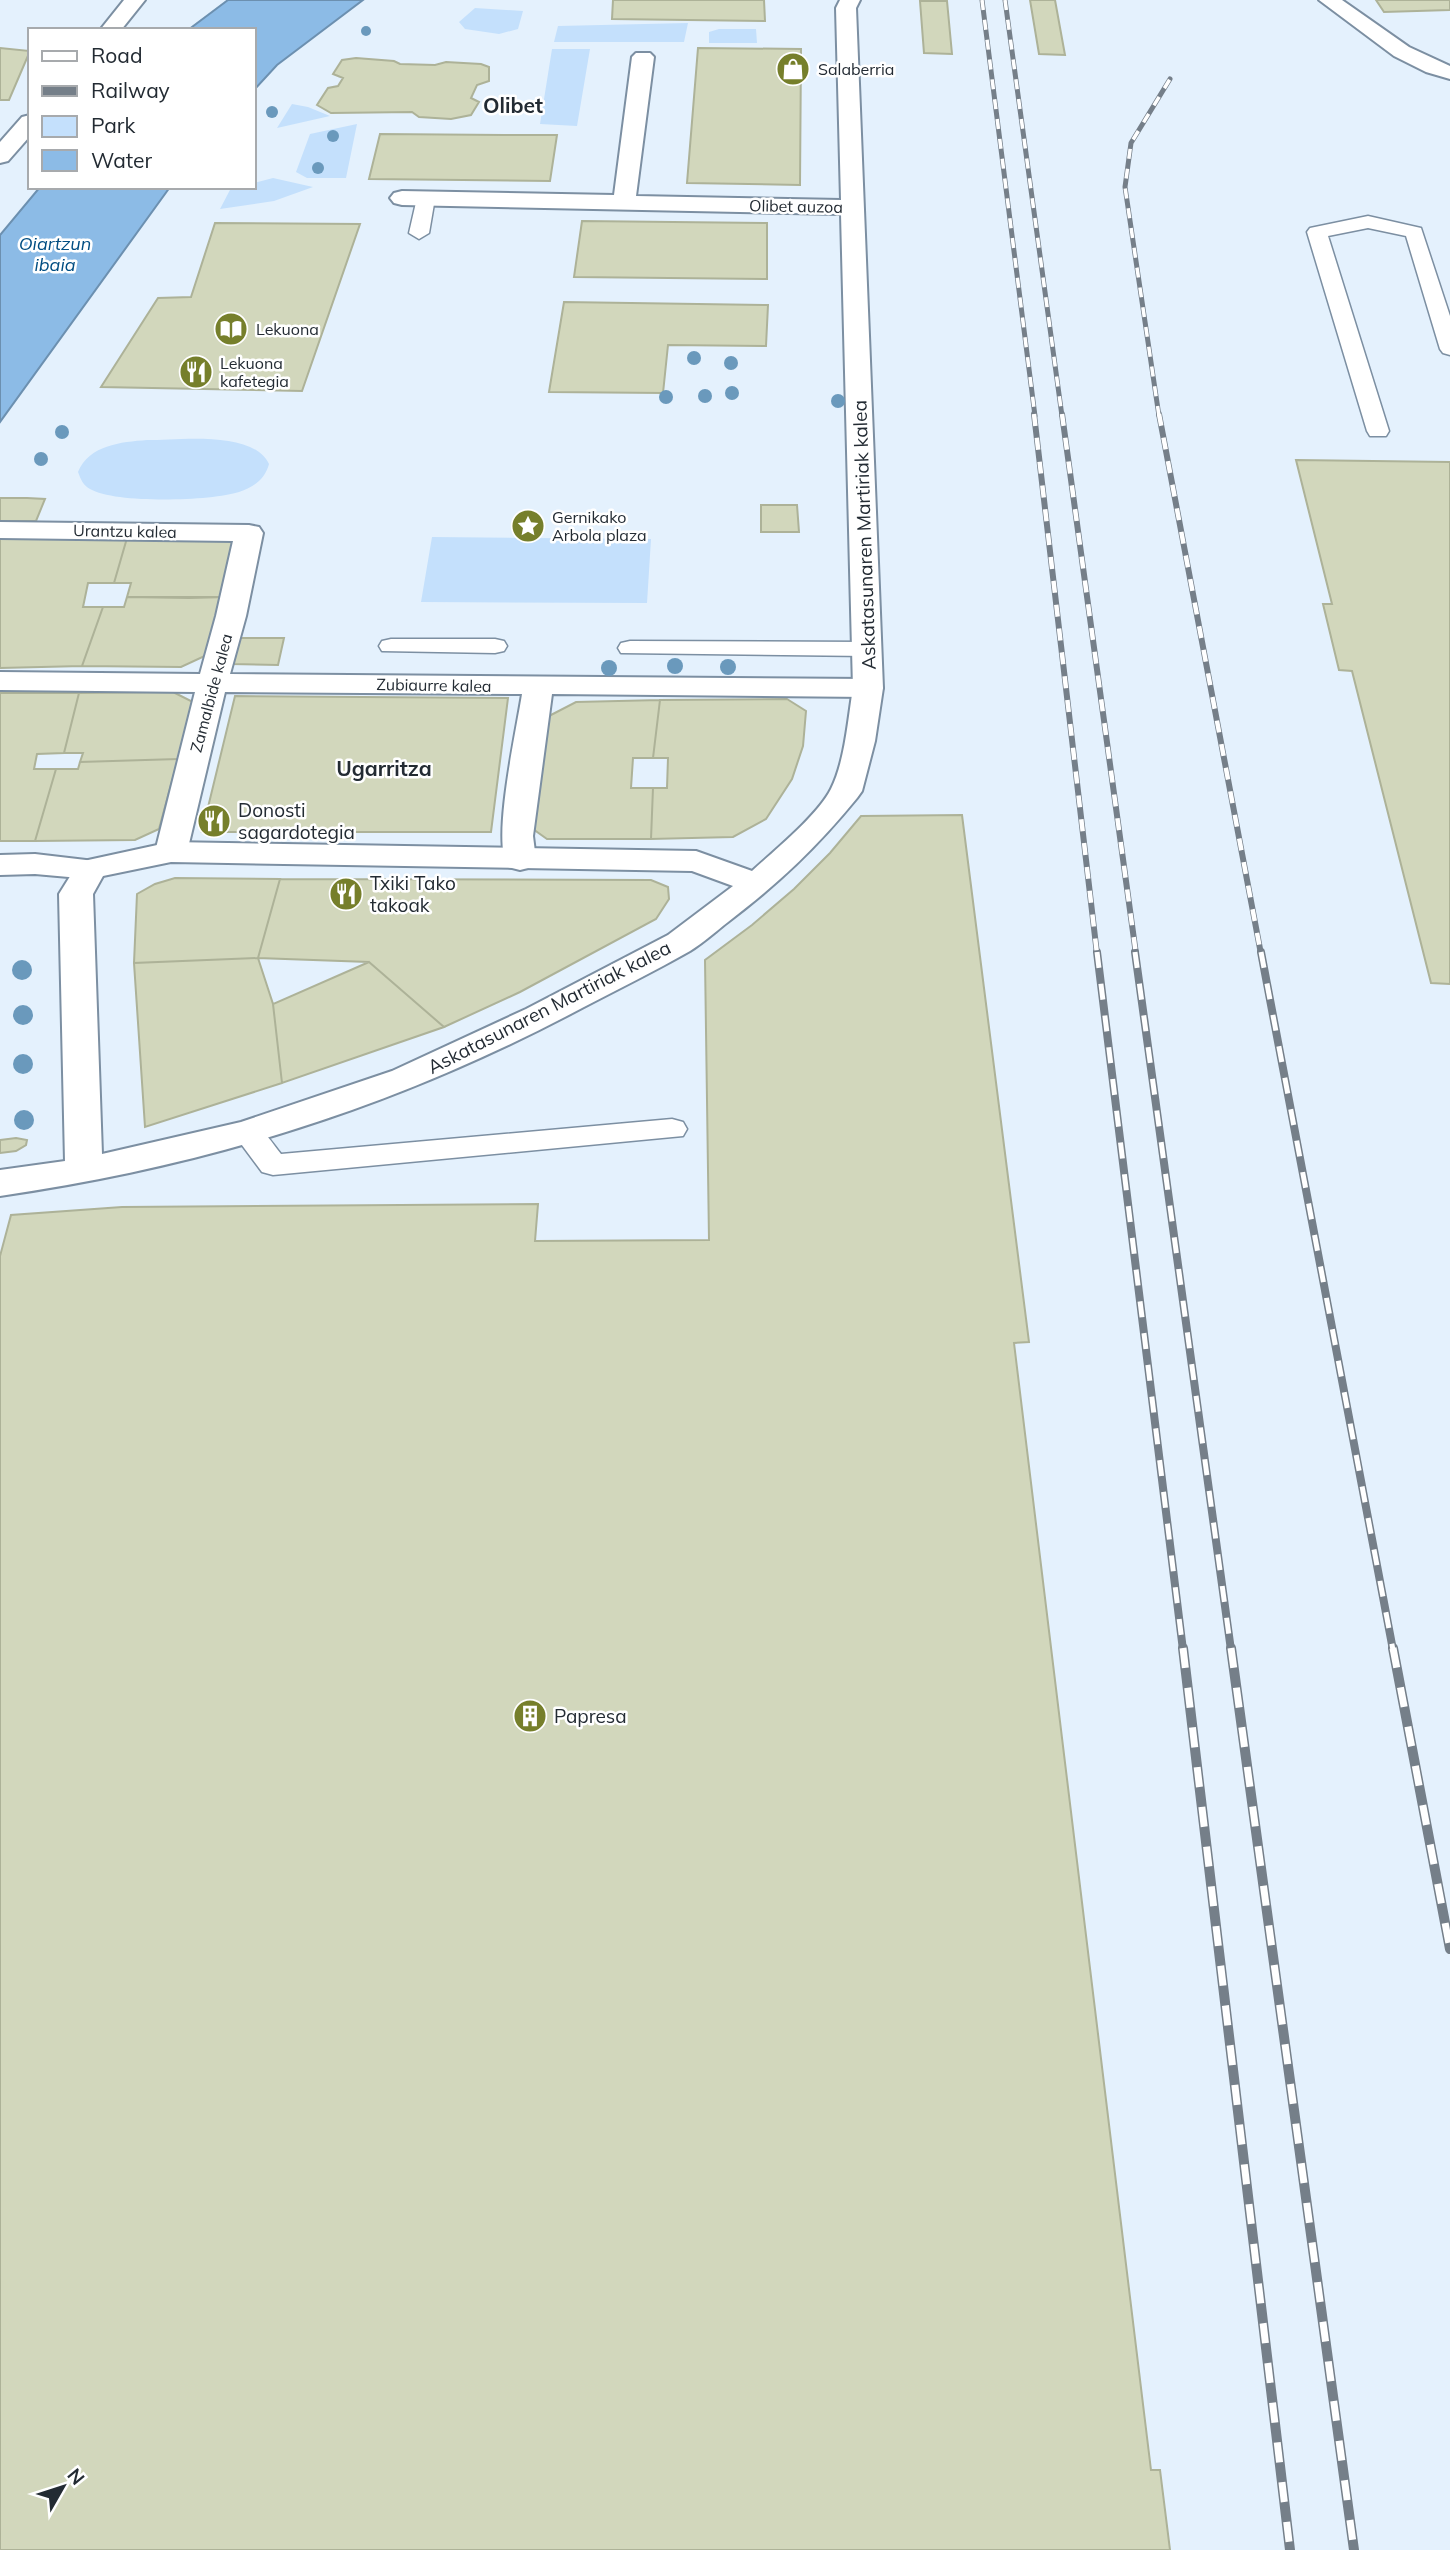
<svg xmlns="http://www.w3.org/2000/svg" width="1450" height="2550" viewBox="0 0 1450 2550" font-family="Mulish,sans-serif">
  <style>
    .green { fill: #c4e0fc }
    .water { fill: #8cbbe6; stroke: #6c90b0; stroke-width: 2 }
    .building { fill: #d2d7bc; stroke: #adb298; stroke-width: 2 }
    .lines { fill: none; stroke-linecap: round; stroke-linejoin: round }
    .service-casing { stroke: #7c8fa2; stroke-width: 3 }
    .pedestrian-casing { stroke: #7c8fa2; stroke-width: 4 }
    .minor-casing { stroke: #7c8fa2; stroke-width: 4 }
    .secondary-casing { stroke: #7c8fa2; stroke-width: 4 }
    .service { fill: #fff; fill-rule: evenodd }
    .pedestrian { fill: #fff; fill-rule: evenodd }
    .minor { fill: #fff; fill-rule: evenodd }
    .secondary { fill: #fff; fill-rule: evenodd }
    .rail-far3-casing { stroke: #757f89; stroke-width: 5 }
    .rail-far2-casing { stroke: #757f89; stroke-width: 6 }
    .rail-far1-casing { stroke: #757f89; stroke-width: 8 }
    .rail-casing { stroke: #757f89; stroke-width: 10 }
    .rail-far3 { stroke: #fff; stroke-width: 3.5; stroke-dasharray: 10; stroke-linecap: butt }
    .rail-far2 { stroke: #fff; stroke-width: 4.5; stroke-dasharray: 12; stroke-linecap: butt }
    .rail-far1 { stroke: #fff; stroke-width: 5; stroke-dasharray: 16; stroke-linecap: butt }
    .rail { stroke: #fff; stroke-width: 7; stroke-dasharray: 20; stroke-linecap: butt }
    .tree { fill: #6a99bc }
    .labels { text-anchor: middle; stroke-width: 5; stroke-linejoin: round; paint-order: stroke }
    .far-poi-label { font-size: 16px; fill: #232b33; stroke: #fff; text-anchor: start }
    .far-street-label { font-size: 16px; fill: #232b33; stroke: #fff }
    .far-water-label { font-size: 18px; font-style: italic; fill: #004d82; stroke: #fff }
    .street-label { font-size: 19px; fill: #232b33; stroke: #fff }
    .poi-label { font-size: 19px; fill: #232b33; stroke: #fff; text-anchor: start }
    .far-district-label { font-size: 21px; font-weight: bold; fill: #232b33; stroke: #fff }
    .neighbourhood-label { font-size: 21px; font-weight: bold; fill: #232b33; stroke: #fff }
  </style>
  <rect width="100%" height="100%" fill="#e4f1fd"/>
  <path class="green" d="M475,8L523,11L518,29L499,34L465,29L459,22Z
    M688,23L684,42H554L558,26Z
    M719,29H756L757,43H709V32Z
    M552,49H590L577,126L540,124Z
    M292,104L308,107L330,116L277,128Z
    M357,124L346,178H307L296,172L310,134Z
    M273,178L313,187L274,201L220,209L231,188L254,187V183Z
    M147,440C180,440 253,430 269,464C265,479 254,487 239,492C212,501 115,504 90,489C83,485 81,480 78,472C89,445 121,442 147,440Z
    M432,537L651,539L647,603L421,602Z"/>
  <path class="water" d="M228,0H363L277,65L254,90V30H188Z
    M40,187H170L0,422V235Z"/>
  <path class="building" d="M613,0H764L765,21L612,19Z
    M1030,0H1055L1065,55L1039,54Z
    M1376,0H1450V10L1384,12Z
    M920,1H947L952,54L924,53Z
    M0,48L30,51L9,100H0Z
    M698,48L801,49L800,185L687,183Z
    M356,58L394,61L400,64L435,65L446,62L481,64L489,67V81L477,85L471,98L479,102L471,115L451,119L419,117L412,112L331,113L317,105L328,88L338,86L343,78L333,74L342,60Z
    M380,134L504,135H557L550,181L369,179Z
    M582,221L767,223V279L574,277Z
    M215,223L360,224L302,391L101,387L158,298L191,297Z
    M564,302L768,305L766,346L668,345L663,393L549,392Z
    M1296,460L1450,462V984L1431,983L1352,671L1339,670L1323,604H1332Z
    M0,498H27L45,499L36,521H0Z
    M761,505H797L799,532H761Z
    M0,538H127L114,583H88L83,607H103L82,666L0,668Z
    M127,538H224L241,548L227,597H127L131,583H114Z
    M127,597L189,598L227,597L209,654L181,667L82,666L103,607H124Z
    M239,638H284L278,665L232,664Z
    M173,692L193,702L178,759L80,762L83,753H64L79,693Z
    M0,693H79L64,753L37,754L34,769H56L35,841H0Z
    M235,696L508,698L491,832H202Z
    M787,699L806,711L803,746L792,779L766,819L733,837L651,839L653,788H667L668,758H653L660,700Z
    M660,700L653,758H633L631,788H653L651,839H547L533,829L549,716L576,702Z
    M178,759L159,829L135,840L35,841L56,769H78L80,762Z
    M962,815L1029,1342L1014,1343L1151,2470H1160L1170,2550H0V1256L11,1215L122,1207L538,1204L535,1241L709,1240L705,960L752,925L794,889L830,853L861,816Z
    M175,878L280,879L258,958L134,963L137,894L155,884Z
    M280,879L651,880L668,887L669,899L656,919L520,992L444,1027L369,962L258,958Z
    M258,958L273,1004L282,1083L145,1127L134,963Z
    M369,962L444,1027L282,1083L273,1004Z
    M16,1138L27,1140L26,1145L16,1151L0,1153V1140Z"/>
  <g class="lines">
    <defs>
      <path id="service" d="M426,192L435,198L429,233L419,239L409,233L417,198Z
        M1368,216L1421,228L1450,316V355L1443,353L1440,349L1406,236L1368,228L1328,236L1389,431L1386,436H1370L1367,431L1307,232L1310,228Z
        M391,639H495L504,641L507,646L504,651L495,653L382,651L379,646L382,641Z
        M630,641L867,642L876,644L879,649L876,654L867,656L621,653L618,648L621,643Z
        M672,1119L683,1122L687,1129L683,1136L273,1175L262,1172L233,1133L237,1126C260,1120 268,1138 281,1154Z"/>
      <path id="pedestrian" d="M0,522L249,525L259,527L263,533L246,616L230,674L868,679L879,682L883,688L879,694L868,697L552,694L533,836L536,860L532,867L520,870L508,867C491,842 517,728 522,694L225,692L187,852L182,859L171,862L160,859L155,852L195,692L0,690V672L200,674L216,616L233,541L0,538Z
        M35,854L103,862L107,869L103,876L91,879L35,874L0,875V855Z"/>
      <path id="minor" d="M840,0H860L856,8L883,688L875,741L862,791L857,798C816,848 779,883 728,922C715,932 703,943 690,951C655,971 618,989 582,1008C396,1107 208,1166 0,1196V1170L65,1161L59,894L79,862L171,842L696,851L752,871C774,851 818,815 831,789C845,761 848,719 853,688L841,214L402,205L394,203L390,198L394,193L402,191L614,195L632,57L636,53H650L654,57L636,196L841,200L836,8ZM171,862L692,871L733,886L668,935L526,1009L392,1071L241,1122L102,1154L93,894L103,876Z
        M1319,0H1342L1409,47L1450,66V79L1426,72L1394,56Z"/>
      <path id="secondary" d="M124,0H145L121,30H100Z
        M30,115V136L8,161L0,163V142L22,117Z"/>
    </defs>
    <use href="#service" class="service-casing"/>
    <use href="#pedestrian" class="pedestrian-casing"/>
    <use href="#minor" class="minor-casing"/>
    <use href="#secondary" class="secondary-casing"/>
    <use href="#service" class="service"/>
    <use href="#pedestrian" class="pedestrian"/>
    <use href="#minor" class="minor"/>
    <use href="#secondary" class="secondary"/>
    <defs>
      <path id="rail-far3" d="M982,0L1035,416
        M1005,0L1062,416
        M1159,416L1125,187L1131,143L1170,79"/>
      <path id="rail-far2" d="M1034,414L1097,954
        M1062,414L1136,954
        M1159,414L1261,954"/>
      <path id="rail-far1" d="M1097,952L1183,1650
        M1135,952L1231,1650
        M1261,952L1393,1650"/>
      <path id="rail" d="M1183,1648L1290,2550
        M1231,1648L1354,2550
        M1393,1648L1450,1949"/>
    </defs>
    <use href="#rail-far3" class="rail-far3-casing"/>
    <use href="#rail-far2" class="rail-far2-casing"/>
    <use href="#rail-far1" class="rail-far1-casing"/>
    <use href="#rail" class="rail-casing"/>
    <use href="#rail-far3" class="rail-far3"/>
    <use href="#rail-far2" class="rail-far2"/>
    <use href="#rail-far1" class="rail-far1"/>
    <use href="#rail" class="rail"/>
  </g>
  <g class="tree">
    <circle cx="366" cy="31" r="5"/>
    <circle cx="272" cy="112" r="6"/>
    <circle cx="333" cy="136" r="6"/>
    <circle cx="318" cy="168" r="6"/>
    <circle cx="694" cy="358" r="7"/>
    <circle cx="731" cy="363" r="7"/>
    <circle cx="732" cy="393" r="7"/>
    <circle cx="705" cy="396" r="7"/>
    <circle cx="666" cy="397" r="7"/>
    <circle cx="838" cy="401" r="7"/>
    <circle cx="62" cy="432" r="7"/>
    <circle cx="41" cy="459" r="7"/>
    <circle cx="675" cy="666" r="8"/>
    <circle cx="728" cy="667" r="8"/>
    <circle cx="609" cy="668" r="8"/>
    <circle cx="22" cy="970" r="10"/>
    <circle cx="23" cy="1015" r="10"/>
    <circle cx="23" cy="1064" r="10"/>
    <circle cx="24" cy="1120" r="10"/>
  </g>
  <defs>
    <symbol id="shop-disc" viewBox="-11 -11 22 22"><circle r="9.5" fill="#767f2b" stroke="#fff"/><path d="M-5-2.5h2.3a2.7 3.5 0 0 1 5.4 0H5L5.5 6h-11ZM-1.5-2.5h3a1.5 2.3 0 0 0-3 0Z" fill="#fff"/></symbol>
    <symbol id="library-disc" viewBox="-11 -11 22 22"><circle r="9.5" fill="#767f2b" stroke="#fff"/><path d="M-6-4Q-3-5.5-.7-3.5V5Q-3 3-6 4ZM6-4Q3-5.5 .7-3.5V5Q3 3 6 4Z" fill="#fff"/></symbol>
    <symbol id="restaurant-disc" viewBox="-11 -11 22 22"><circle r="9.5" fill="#767f2b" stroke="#fff"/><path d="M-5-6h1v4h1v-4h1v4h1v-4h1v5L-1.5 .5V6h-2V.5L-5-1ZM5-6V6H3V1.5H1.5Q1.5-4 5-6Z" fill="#fff"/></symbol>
    <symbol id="sight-disc" viewBox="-11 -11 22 22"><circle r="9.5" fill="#767f2b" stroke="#fff"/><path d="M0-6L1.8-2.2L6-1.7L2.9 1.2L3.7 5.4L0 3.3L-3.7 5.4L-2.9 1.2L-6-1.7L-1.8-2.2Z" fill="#fff"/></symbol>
    <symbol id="building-disc" viewBox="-11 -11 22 22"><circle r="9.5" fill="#767f2b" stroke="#fff"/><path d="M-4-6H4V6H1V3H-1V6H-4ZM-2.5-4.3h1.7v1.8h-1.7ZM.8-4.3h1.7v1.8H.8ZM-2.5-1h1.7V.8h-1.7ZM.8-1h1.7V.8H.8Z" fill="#fff"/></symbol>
  </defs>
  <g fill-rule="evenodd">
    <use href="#shop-disc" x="774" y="50" width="38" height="38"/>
    <use href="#library-disc" x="212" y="310" width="38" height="38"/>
    <use href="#restaurant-disc" x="177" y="353" width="38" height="38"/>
    <use href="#sight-disc" x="509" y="507" width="38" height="38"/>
    <use href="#restaurant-disc" x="195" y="802" width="38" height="38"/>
    <use href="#restaurant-disc" x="327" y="875" width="38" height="38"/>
    <use href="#building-disc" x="511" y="1697" width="38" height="38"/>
  </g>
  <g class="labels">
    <g class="far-poi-label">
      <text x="818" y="75">Salaberria</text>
      <text x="256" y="335">Lekuona</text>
      <text x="220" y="369">Lekuona<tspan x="220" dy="18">kafetegia</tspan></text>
      <text x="552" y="523">Gernikako<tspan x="552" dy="18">Arbola plaza</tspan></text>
    </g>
    <g class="far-street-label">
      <text transform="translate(796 206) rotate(1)" y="6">Olibet auzoa</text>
      <text transform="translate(125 531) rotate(1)" y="6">Urantzu kalea</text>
      <text transform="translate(434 685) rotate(1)" y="6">Zubiaurre kalea</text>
      <text transform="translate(211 693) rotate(-75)" y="6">Zamalbide kalea</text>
    </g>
    <g class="far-water-label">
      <text x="55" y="250">Oiartzun<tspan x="55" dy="21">ibaia</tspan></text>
    </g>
    <g class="street-label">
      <text transform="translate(864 535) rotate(-92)" y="7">Askatasunaren Martiriak kalea</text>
      <text transform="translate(549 1007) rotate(-27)" y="7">Askatasunaren Martiriak kalea</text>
    </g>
    <g class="poi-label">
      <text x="238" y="817">Donosti<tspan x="238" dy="22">sagardotegia</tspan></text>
      <text x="370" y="890">Txiki Tako<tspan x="370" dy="22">takoak</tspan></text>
      <text x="554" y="1723">Papresa</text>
    </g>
    <g class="far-district-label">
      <text x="513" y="113">Olibet</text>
    </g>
    <g class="neighbourhood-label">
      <text x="384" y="776">Ugarritza</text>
    </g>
  </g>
  <rect x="28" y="28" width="228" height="161" fill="#ffffff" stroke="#a7aaad" stroke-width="2"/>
  <rect x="42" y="51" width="35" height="10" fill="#ffffff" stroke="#a7aaad" stroke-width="2"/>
  <text x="91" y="63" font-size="21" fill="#232b33">Road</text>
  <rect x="42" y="86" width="35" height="10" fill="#757f89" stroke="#a7aaad" stroke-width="2"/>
  <text x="91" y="98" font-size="21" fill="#232b33">Railway</text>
  <rect x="42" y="116" width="35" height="21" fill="#c4e0fc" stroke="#a7aaad" stroke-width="2"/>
  <text x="91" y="133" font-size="21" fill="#232b33">Park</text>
  <rect x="42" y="150" width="35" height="21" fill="#8cbbe6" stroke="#a7aaad" stroke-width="2"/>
  <text x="91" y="168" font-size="21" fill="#232b33">Water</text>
  <g transform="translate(63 2487) rotate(51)" stroke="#ffffff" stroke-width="5" paint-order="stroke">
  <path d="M0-5L12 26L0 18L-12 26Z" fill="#232b33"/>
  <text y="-10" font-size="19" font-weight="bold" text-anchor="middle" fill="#232b33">N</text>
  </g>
</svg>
